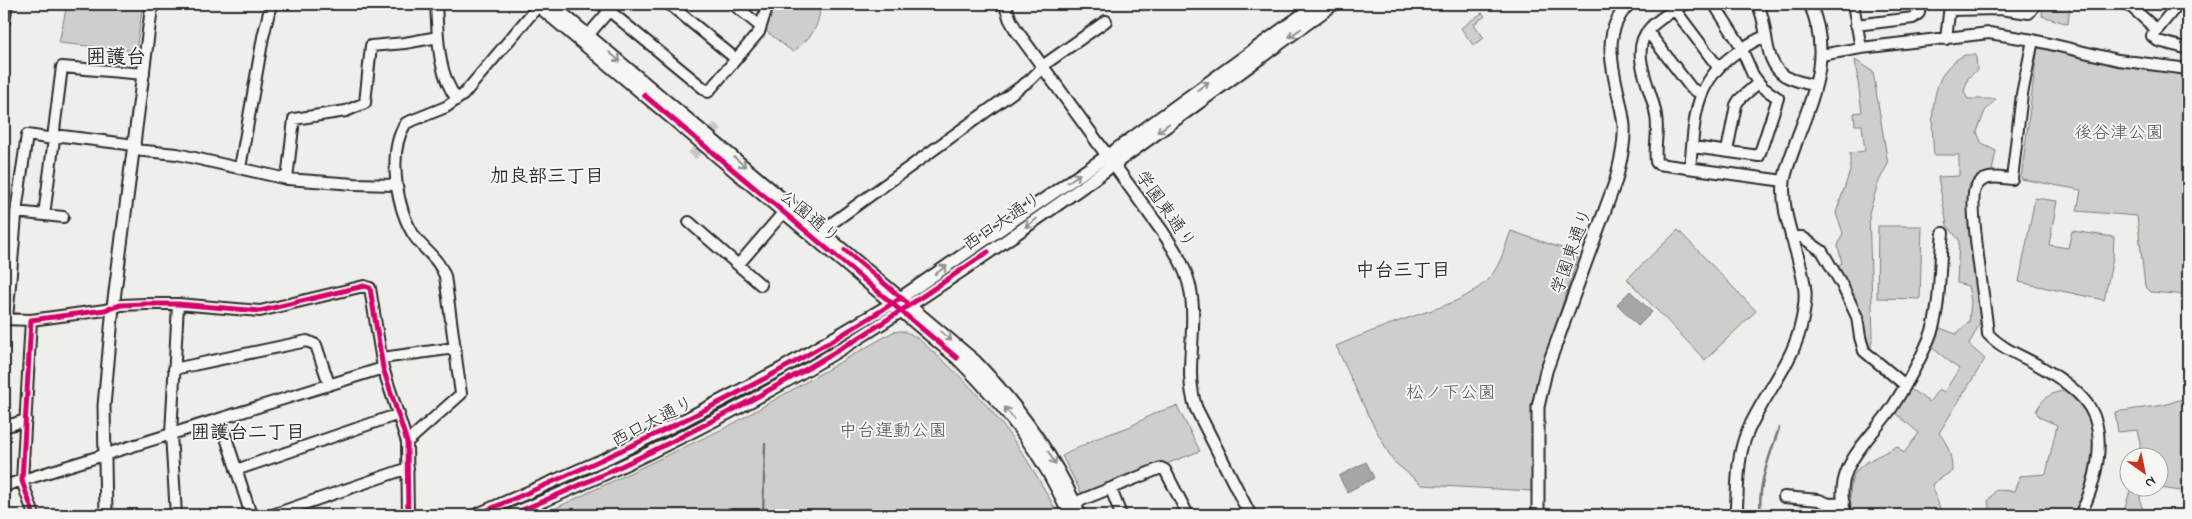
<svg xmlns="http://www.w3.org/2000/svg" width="2192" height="519" viewBox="0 0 2192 519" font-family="'Indie Flower','Klee One',sans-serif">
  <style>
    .green { fill: #cececa; stroke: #7c7c7a }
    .water { fill: #a6a6a3; stroke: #757573 }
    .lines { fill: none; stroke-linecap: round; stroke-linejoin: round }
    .stream { stroke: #757573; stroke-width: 2.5 }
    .minor-tunnel { stroke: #c7c7c4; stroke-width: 10; stroke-dasharray: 10 5; stroke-linecap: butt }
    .minor-casing { stroke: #2b2b2b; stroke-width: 14 }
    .tertiary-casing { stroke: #2b2b2b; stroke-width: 15 }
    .minor { stroke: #f6f6f2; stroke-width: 10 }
    .tertiary { stroke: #f6f6f2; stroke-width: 11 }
    .cycleway-casing { stroke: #f6f6f2; stroke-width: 8 }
    .cycleway { stroke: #d6006c; stroke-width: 5 }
    .oneway { stroke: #90908e }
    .labels { text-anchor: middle; stroke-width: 4; stroke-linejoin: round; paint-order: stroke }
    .park-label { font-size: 18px; fill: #545453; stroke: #f6f6f2 }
    .street-label { font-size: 18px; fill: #2b2b2b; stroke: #f6f6f2 }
    .neighbourhood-label { font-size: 19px; font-weight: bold; fill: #2b2b2b; stroke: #f6f6f2 }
    .quarter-label { font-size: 20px; font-weight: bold; fill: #2b2b2b; stroke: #f6f6f2 }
  </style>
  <rect width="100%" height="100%" fill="#eeeeea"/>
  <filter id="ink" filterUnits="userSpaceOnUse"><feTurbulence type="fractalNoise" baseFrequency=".02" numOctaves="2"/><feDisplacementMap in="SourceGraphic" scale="10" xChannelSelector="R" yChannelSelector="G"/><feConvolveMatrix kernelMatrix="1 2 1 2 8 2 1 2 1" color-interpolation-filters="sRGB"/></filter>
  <g filter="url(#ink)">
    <path class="green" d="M67,4H143L136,51L59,43Z
      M771,4H820C820,28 811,37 793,52L766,31Z
      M2043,4H2070L2068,24L2042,16Z
      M1482,13L1485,16L1474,24L1484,38L1473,45L1461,28Z
      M2038,45L2188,74V295L2151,292L2145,286L2137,216L2077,211L2081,190L2021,179Z
      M1965,55H1976L1977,70L1968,78L1964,92L1968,99H1996L1985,111L1977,132L1982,144L1996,151L1992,171L1975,183L1968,198L1982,318L1969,345L1985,359L1939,433C1948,444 1952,456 1952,471L1932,484L1942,515H1853C1849,503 1848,479 1858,469C1865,461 1887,452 1897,446L1904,453L1919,433L1894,412L1909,388L1929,402L1939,389L1944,392L1959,369L1931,347L1940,328L1956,334L1969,322L1971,302L1968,286L1957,283L1959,240L1947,225L1938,177L1959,176V155H1934C1931,122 1928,70 1965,55Z
      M1855,60L1873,72L1888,164L1879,181L1869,213L1873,336L1870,351L1860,312L1837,266L1842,263L1838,246L1843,233L1836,213L1850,171V153L1865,151L1862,125H1855L1854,113L1862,112Z
      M2035,198L2057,201L2049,245L2068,248L2072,231L2114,237L2113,258L2104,300L2019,282Z
      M1878,226H1922L1920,299L1877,298Z
      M1678,230L1756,311L1705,360L1627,279Z
      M1511,231L1579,254L1544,361L1532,491L1422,485L1393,461L1368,415L1336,346C1359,336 1382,327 1405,319C1436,308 1467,302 1490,277C1501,264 1505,246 1511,231Z
      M901,331C914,333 923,343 933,352C986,396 1027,453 1058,515H541L729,426L893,332Z
      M2069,390C2074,397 2082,404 2086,412C2101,444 2090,484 2076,515H1987L1990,511L1988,501L1996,490L2014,491L2020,476L2046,474L2057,425L2039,417L2036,411C2044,396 2052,392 2069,390Z
      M2188,397V492L2153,487L2140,494L2141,505L2147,515H2123L2131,487L2160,486V456H2140V443L2137,430L2118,432L2115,412L2164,405Z
      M1177,406L1200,451L1083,496L1062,456L1095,439L1129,427L1155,413Z"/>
    <path class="water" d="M1630,291L1652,312L1638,326L1617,304Z
      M1366,462L1374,478L1347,492L1339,476Z"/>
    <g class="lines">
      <path class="stream" d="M763,515L765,444
        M1761,515C1757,485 1770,456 1779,428"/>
      <path class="minor-tunnel" d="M692,156L718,126"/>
      <defs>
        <path id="minor" d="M436,4C438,35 437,74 457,99
          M601,4L708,92L759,32L768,4
          M669,4L736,59
          M733,4L760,26
          M1684,4C1673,11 1659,18 1650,28C1627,52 1653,90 1656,116C1659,131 1654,146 1656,162L1658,164L1784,181
          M1757,4C1770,25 1761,61 1785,76C1794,81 1806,83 1815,86
          M1853,4L1861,48
          M2128,4L2156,29
          M2178,4L2152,36L2158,41L2185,48L2188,47
          M1675,10L1718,67
          M1949,10L2000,9L2029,13L2033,8L2034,4
          M4,22L7,4
          M1856,25L1913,18L1919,13L1920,4
          M1646,34L1652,37L1691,88L1701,94
          M1946,39L1950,5
          M2033,40L2022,94L2012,179C1999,178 1982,173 1975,189C1968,205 1986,308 1988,334C2003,350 2025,357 2043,368C2060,378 2080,392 2090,408C2108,438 2095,486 2080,515
          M583,41L615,4
          M1821,55L1861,48L1989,33L2033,40L2118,60L2188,69
          M53,138L62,67L144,74
          M54,139L62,136L135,145
          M1693,147L1759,156L1778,98L1762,87L1753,75L1739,43L1714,4
          M134,150L177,154L287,179L354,184L395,185
          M1727,151L1736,105L1739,100L1758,83
          M240,168L263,37L271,4
          M1690,168C1695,121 1692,86 1733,55C1744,47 1754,40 1766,36
          M287,179L294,119L346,111L365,103L371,46L405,43L438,37
          M16,212L63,217
          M689,222L761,285
          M821,231L1030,80L1048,62L1106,21
          M1791,237H1802L1822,251L1842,285L1857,317L1860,337L1864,351L1905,385
          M738,265L788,207
          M4,319L31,320
          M7,319L17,205L27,135L54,139L44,215
          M382,358L455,348
          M174,369L307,341L316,345L329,384
          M220,419L251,515
          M4,427L26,420
          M407,442L461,394L445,276C439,259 425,251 415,237C396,210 387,151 406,123L446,107L463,95L538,6
          M236,470L399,414
          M4,486L383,368
          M1111,489L1121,515
          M1784,497L1819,500L1829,504L1844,503
          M1069,505L1161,468L1165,470L1188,515
          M34,515L22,481L31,320L105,310L121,305L145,304H178L260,311L364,286L370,288L383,368L407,442L408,515
          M176,515L171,434L178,304
          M272,515L408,468
          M1846,515C1830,467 1870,441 1893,406C1905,387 1925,352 1932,331C1941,303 1939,263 1943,233"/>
        <path id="tertiary" d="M536,4L957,358C1003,404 1044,454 1069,515
          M551,4L975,361C1019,407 1055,456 1080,515
          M1005,4L1010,19L1016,30L1162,231C1177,253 1190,274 1192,301C1196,337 1184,373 1196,408L1250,515
          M106,515L104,406L113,307L152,4
          M476,515L609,457L686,419L781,369L893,303L1107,156L1317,4
          M510,515C625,468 748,407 854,341C1020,237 1176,119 1334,4
          M1538,515V407L1546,371L1616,180C1620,162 1625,145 1624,126C1620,84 1594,39 1629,4
          M1736,515C1738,489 1736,458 1747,433C1762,397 1790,367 1800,329C1803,317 1806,304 1805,292C1802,254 1780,220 1784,181C1786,168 1792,155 1796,142C1814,93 1832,55 1810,4"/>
      </defs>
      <use href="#minor" class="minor-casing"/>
      <use href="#tertiary" class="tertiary-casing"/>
      <use href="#minor" class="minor"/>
      <use href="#tertiary" class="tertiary"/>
      <defs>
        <path id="cycleway" d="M644,95L957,358
          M845,250L906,302
          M34,515L22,481L31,320L105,310L121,305L145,304H178L260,311L364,286L370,288L383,368L407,442L408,515
          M476,515C622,453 767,385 901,298
          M510,515C628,467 743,408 852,342C898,314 943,282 988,252"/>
      </defs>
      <use href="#cycleway" class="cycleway-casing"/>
      <use href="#cycleway" class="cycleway"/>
    </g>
    <defs><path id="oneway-shaft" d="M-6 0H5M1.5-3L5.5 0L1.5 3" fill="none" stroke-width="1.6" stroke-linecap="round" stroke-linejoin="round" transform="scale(1.25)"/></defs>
    <g class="oneway">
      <use href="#oneway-shaft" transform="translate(1295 33) rotate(144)"/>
      <use href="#oneway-shaft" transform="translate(615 57) rotate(40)"/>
      <use href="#oneway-shaft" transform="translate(1203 86) rotate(-36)"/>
      <use href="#oneway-shaft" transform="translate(1163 128) rotate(144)"/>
      <use href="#oneway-shaft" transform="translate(740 162) rotate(40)"/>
      <use href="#oneway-shaft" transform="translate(1074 178) rotate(-35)"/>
      <use href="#oneway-shaft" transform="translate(1031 223) rotate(144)"/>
      <use href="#oneway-shaft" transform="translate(941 270) rotate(-35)"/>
      <use href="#oneway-shaft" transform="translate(946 336) rotate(40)"/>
      <use href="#oneway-shaft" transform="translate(1009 413) rotate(-127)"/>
      <use href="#oneway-shaft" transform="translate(1052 458) rotate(60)"/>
    </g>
  </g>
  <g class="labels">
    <g class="park-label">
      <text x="2119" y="138">後谷津公園</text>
      <text x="1451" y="398">松ノ下公園</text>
      <text x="893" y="436">中台運動公園</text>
    </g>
    <g class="street-label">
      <text transform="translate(1166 209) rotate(55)" y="6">学園東通り</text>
      <text transform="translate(810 216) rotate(40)" y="6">公園通り</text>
      <text transform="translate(1002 221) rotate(-34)" y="6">西口大通り</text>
      <text transform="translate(1571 251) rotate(-70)" y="6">学園東通り</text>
      <text transform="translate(652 421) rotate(-27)" y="6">西口大通り</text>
    </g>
    <g class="neighbourhood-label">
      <text x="547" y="182">加良部三丁目</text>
      <text x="1403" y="276">中台三丁目</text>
      <text x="248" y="438">囲護台二丁目</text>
    </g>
    <g class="quarter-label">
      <text x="116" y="63">囲護台</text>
    </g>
  </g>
  <rect width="2192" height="519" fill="none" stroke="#f6f6f2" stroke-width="20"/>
  <rect x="10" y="10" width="2172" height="499" fill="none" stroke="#2b2b2b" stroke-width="2" filter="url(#ink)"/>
  <g transform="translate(2144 472) rotate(147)"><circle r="24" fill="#f6f6f2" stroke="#a5a5a2"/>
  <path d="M0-4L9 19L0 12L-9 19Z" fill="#c8321e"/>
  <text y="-8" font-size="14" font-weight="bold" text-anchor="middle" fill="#2b2b2b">N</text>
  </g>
</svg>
